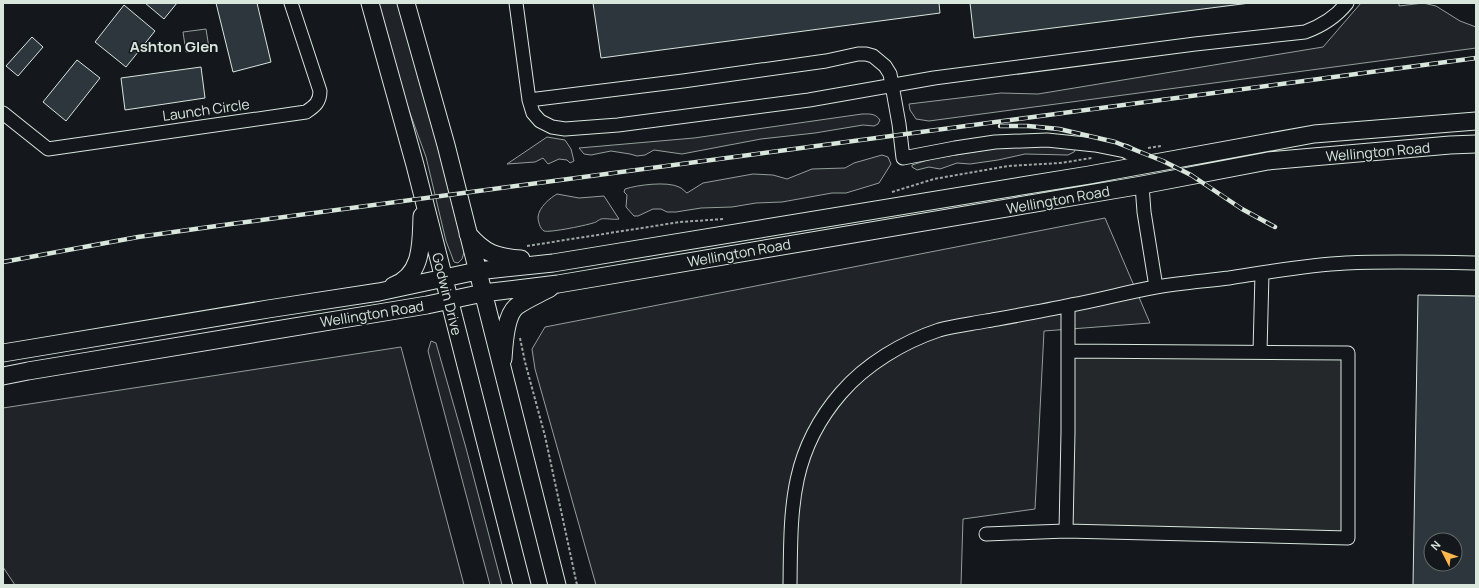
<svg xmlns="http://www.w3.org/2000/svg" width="1479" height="588" viewBox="0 0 1479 588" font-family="Manrope,sans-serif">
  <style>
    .green { fill: #202428; stroke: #939e99 }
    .parking { fill: #24282b; stroke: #939e99 }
    .building { fill: #2c363c; stroke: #d8e6dc; fill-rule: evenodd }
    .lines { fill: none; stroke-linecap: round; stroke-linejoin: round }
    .minor-casing { stroke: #d8e6dc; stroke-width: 15 }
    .major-casing { stroke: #d8e6dc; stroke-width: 19 }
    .path { stroke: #9da8a2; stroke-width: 2; stroke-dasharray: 3 2; stroke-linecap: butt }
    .minor { stroke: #14181c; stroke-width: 13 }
    .major { stroke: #14181c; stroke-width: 17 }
    .rail-casing { stroke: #d8e6dc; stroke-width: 4.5 }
    .rail { stroke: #14181c; stroke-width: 3; stroke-dasharray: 9; stroke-linecap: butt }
    .labels { text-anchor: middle; stroke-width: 3; stroke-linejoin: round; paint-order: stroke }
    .street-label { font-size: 14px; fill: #d8e6dc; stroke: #14181c }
    .neighbourhood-label { font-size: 15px; font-weight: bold; fill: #d8e6dc; stroke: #14181c }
  </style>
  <rect width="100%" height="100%" fill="#14181c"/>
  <path class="green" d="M377,3H399L417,62L465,249L462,259L458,263L454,262L446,241L426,157L403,94Z
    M1361,3H1399V6L1423,3L1436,6L1460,21L1476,27V48L929,121L916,119L910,110L909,104L1001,93L1038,94L1323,47Z
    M206,29L209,48L186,52L183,32Z
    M862,114C870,114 875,113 880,120L878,124L874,126L863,125L815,133L761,139L682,154L654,150L645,155L637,156L630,154L611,151L591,155L584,154L579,148L694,138Z
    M547,137L565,140L571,149L574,161L570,163L567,160L559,159L548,164L543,158L535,162L507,164Z
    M1022,144L1073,148L1075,150L1074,152L1068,155L1025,154L998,160L970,164L957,163L940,169L929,167L917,170L912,167V165L931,159Z
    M882,155L888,157L891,164L879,183L846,193H832L782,202L756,203L732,207L701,208L676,212H667L661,209H653L638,216H634L626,207L627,195L624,192L625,189C637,185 667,181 679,187C682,188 684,191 687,193L703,183L753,174L773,175L787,179L812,169L845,168L854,163Z
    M557,194L579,198L604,196L619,219C614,220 605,218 601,219C599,220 597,221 596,222C589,225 549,233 544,231C540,229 538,221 538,217C539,207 550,198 557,194Z
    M1105,218L1150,323L1044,331L1035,509L963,519L961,585H596L535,369L532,349L545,327Z
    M431,341L436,343L466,448L502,585H490L428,351Z
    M401,347L464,585H15L3,567V408Z"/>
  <path class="parking" d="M1068,351L1348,353V538L1066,531Z"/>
  <path class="building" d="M145,3H177L164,19Z
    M216,3H257L271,62L233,72Z
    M593,3H939L940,13L601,58Z
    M970,3H1250L974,38Z
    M124,5L155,31L126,67L95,42Z
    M32,37L43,47L18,76L6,66Z
    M77,60L100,78L66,121L43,102Z
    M201,67L205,98L125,110L121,78Z
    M1418,295L1476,296V585H1413ZM1431,540H1455V564H1431Z"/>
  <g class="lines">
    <defs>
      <path id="minor" d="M516,3L529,100L533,113L540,121L552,127L565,129L618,125L809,100L934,78L1195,44L1305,32C1321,26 1336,17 1347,3
        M529,100L683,81L826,61L858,54H866L873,56L885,66L890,74L899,124L903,158L955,148L995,142L1047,140L1095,145L1125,151L1150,164
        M3,113L48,149L306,112C315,106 320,102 320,91L291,3
        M1142,185L1144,212L1156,287
        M1260,352L1262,273
        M1066,531L1068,432V306
        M986,534L1066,531L1348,538V353L1068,351
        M790,585C791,510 789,453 841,393C866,364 903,342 939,330C954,326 970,324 986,321C1014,316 1043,311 1071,305C1100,300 1127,292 1156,287C1180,283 1205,281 1229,278C1268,272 1307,265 1346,263C1389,261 1432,262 1476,263"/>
      <path id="major" d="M370,3L415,165L522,585
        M406,3L446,145L557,585
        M468,234C485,254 496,257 521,259
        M393,286C423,275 421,243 422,216
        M3,353L268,309L379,292L477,271L553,263L1089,175L1314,134L1476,121
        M503,359C504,345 505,315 517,306C527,299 539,294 550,288
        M3,376L28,371L427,305L483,293L558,284L1142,185L1268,161L1450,145L1476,144"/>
    </defs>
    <use href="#minor" class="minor-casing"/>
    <use href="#major" class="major-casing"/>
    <path class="path" d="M1148,148L1161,146
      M892,192L934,179L1008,166L1060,163L1092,158
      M527,246L680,222L724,219
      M520,338L525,362L545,436L577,585"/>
    <use href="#minor" class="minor"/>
    <use href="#major" class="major"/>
    <defs>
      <path id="rail" d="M1000,126H1028L1059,129L1115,142L1163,161L1191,175L1242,209L1275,227
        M3,262L138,237L231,224L1476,58"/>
    </defs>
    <use href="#rail" class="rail-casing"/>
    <use href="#rail" class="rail"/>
  </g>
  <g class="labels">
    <g class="street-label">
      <text transform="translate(206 110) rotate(-8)" y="5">Launch Circle</text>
      <text transform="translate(1378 152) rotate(-5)" y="5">Wellington Road</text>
      <text transform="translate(1058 200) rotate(-10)" y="5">Wellington Road</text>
      <text transform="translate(739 253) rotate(-10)" y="5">Wellington Road</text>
      <text transform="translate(447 294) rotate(76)" y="5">Godwin Drive</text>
      <text transform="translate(372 314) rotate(-9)" y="5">Wellington Road</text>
    </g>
    <g class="neighbourhood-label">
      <text x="174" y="52">Ashton Glen</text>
    </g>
  </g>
  <rect width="1479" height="588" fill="none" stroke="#d8e6dc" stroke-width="8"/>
  <g transform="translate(1443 552) rotate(312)"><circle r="19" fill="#14181c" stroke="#626a69"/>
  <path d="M0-3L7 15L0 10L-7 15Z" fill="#ffb74d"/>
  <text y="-6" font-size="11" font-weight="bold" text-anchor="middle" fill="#d8e6dc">N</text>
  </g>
</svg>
